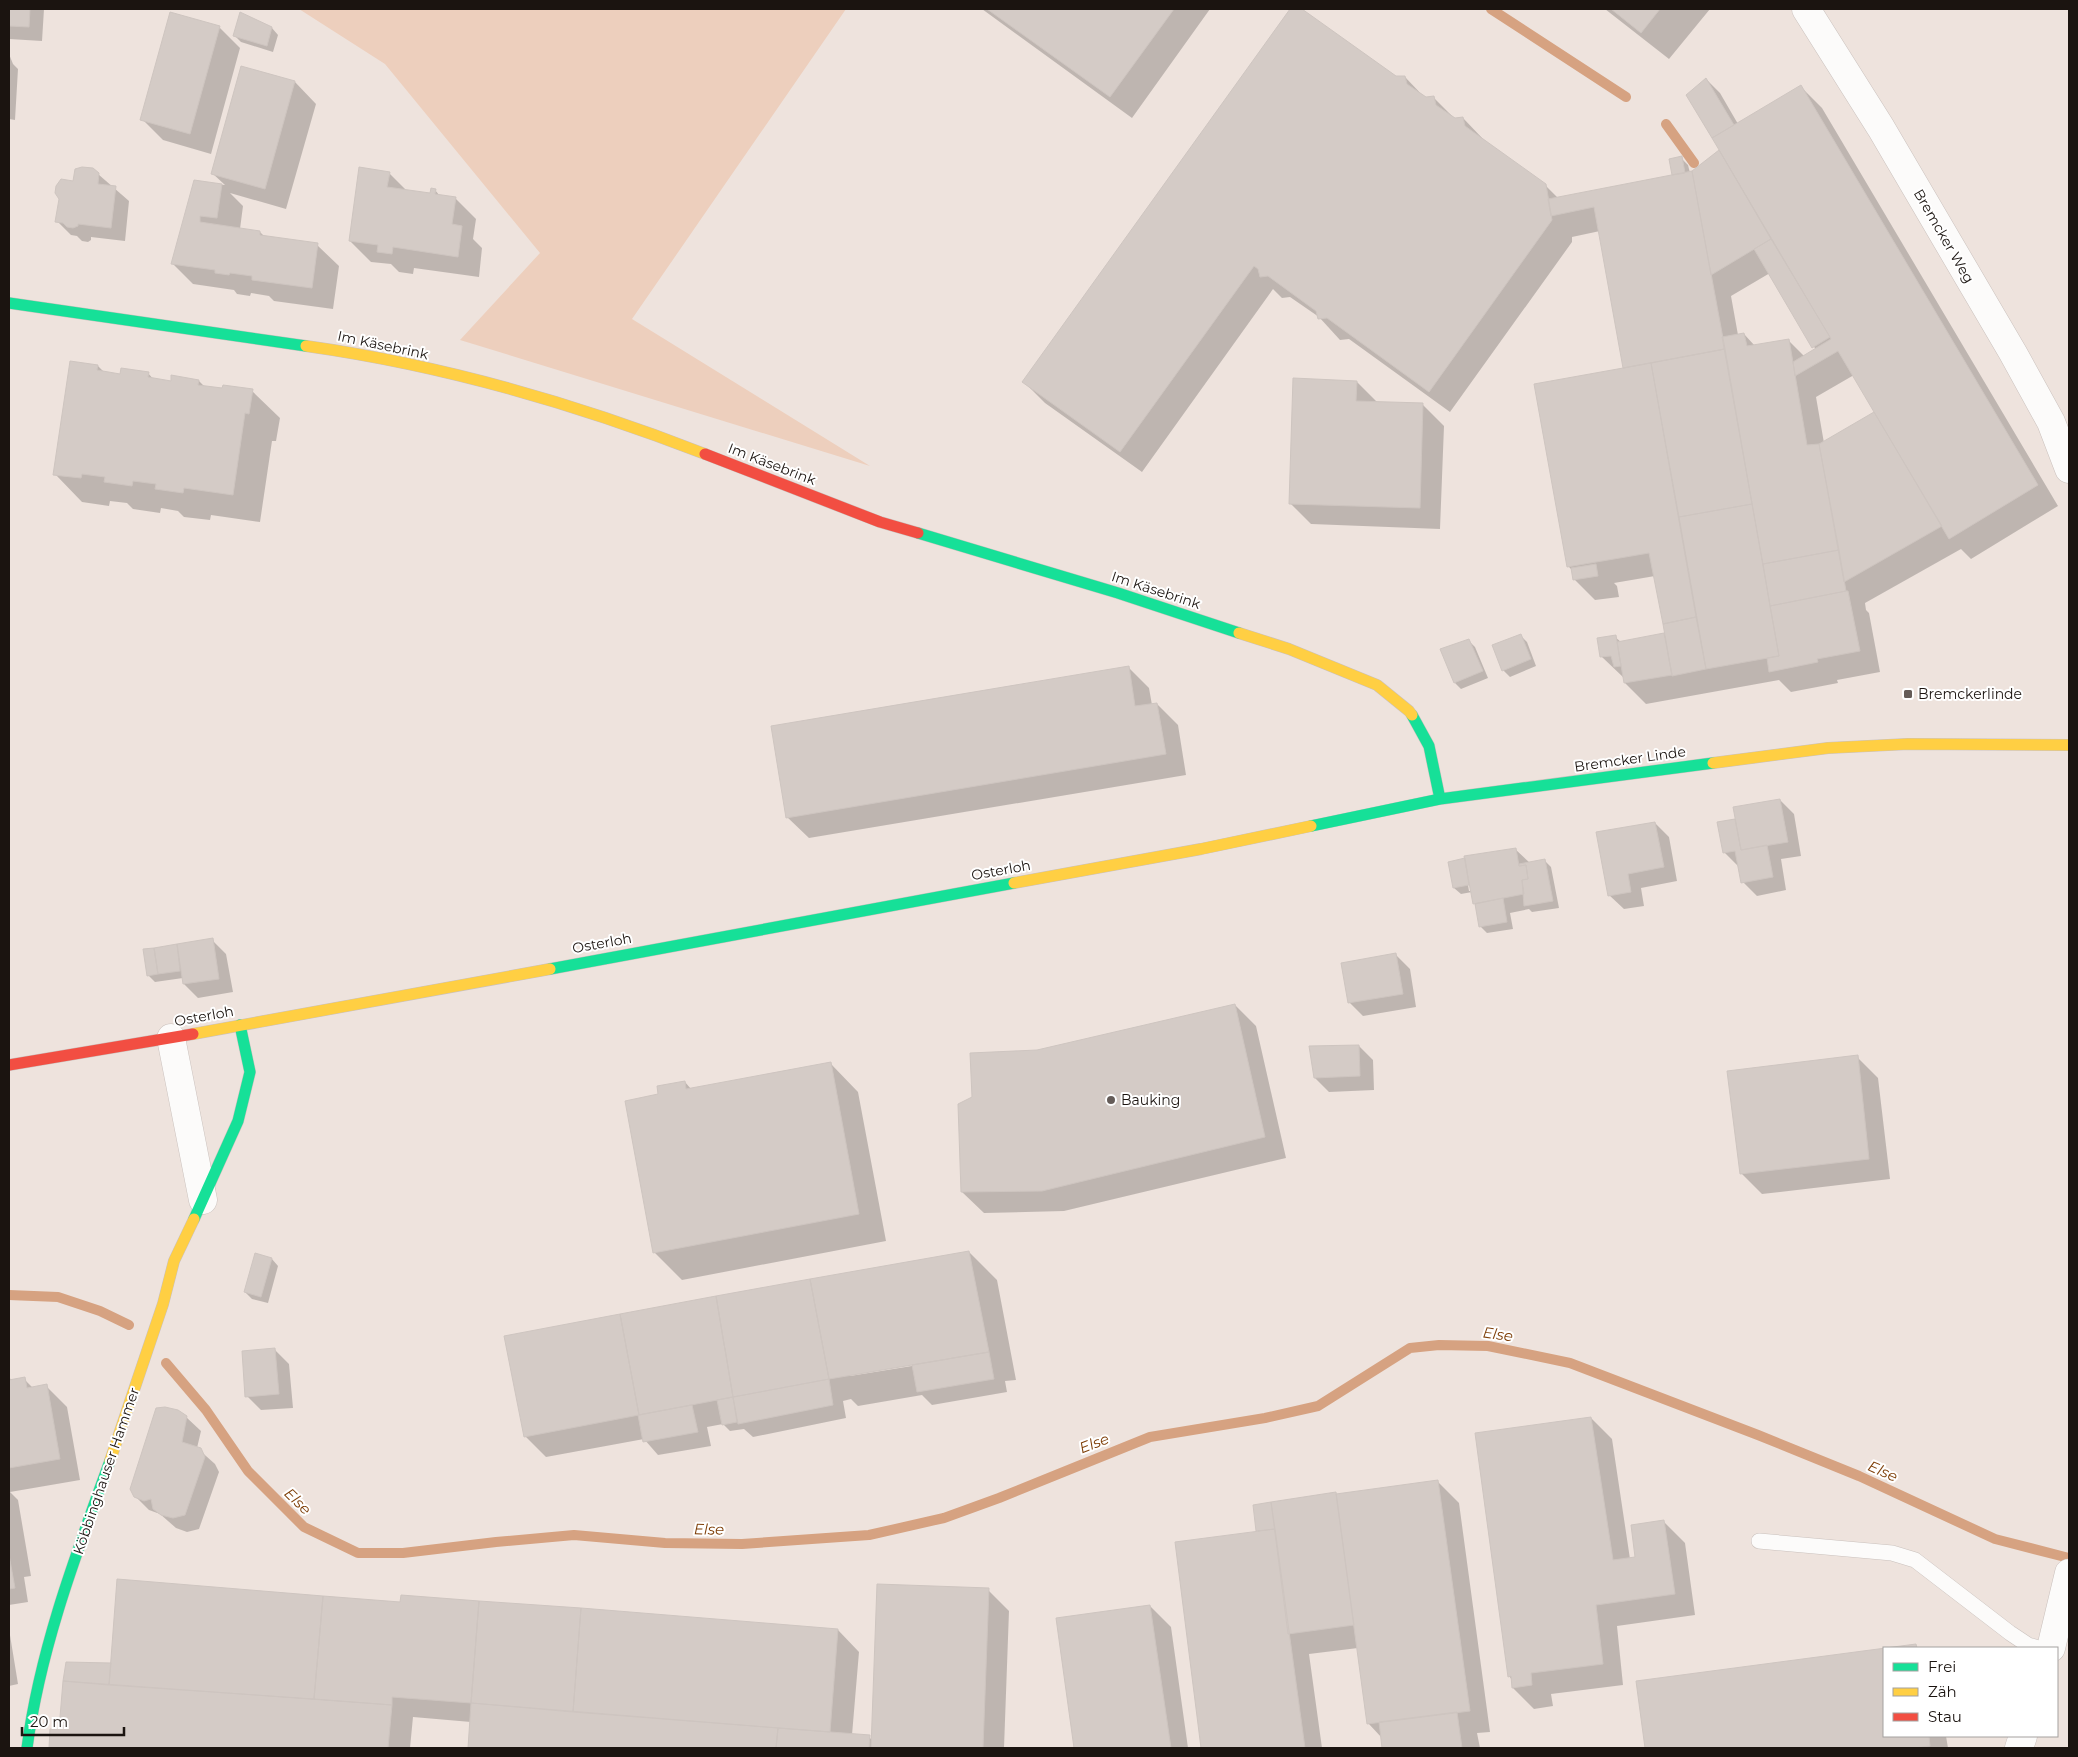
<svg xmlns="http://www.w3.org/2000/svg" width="2078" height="1757" viewBox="0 0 2078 1757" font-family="Montserrat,sans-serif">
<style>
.green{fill:#edcfbd}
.shadow{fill:#0003;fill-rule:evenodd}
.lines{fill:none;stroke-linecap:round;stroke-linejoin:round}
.stream{stroke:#d6a281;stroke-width:10}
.building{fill:#d4cbc6;stroke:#cec5c0}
.lane-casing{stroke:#cac1bd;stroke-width:16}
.street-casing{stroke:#cac1bd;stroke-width:29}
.fast-casing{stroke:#cac1bd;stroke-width:12}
.slow-casing{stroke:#cac1bd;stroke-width:12}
.jam-casing{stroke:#cac1bd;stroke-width:12}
.lane{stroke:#fcfbfa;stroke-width:15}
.street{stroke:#fcfbfa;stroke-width:28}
.fast{stroke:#16e098;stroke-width:11}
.slow{stroke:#ffcf43;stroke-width:11}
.jam{stroke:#f24e42;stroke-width:11}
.poi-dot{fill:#655c58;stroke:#fff;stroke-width:2}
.labels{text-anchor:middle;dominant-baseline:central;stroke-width:4;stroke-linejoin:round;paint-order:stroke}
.street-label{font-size:14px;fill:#1b1410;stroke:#fff}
.poi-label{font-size:14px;fill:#1b1410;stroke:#fff;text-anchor:start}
.water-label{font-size:15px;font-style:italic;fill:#7e3e07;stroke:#fff}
</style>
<rect width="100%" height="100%" fill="#eee3dd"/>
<!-- green -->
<path class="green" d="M 299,9 L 846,9 L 632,319 L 870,466 L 460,340 L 540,253 L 385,64 Z"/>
<!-- shadow -->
<path class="shadow" d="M 9,9 L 44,9 L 42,41 L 9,39 Z
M 982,9 L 1210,9 L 1132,118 Z
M 1292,9 L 1300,9 L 1396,77 L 1405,77 L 1426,99 L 1434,98 L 1455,119 L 1463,118 L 1484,140 L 1545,185 L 1559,199 L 1673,176 L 1681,158 L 1688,165 L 1690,173 L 1692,173 L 1720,150 L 1706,79 L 1720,93 L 1738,124 L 1801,87 L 1822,108 L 2058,506 L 1971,559 L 1961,549 L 1865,603 L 1866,610 L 1869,613 L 1880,672 L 1837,680 L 1838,683 L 1791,692 L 1779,680 L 1646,704 L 1625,683 L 1624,678 L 1602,657 L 1615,637 L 1621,642 L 1666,634 L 1655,576 L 1614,583 L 1617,586 L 1619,597 L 1595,600 L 1574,579 L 1572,570 L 1569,567 L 1625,370 L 1600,231 L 1572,237 L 1572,242 L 1450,412 L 1349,339 L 1340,340 L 1319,317 L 1290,297 L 1282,298 L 1273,289 L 1142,472 L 1045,403 L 1024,382 ZM 1770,273 L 1816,350 L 1804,356 L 1788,340 L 1755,346 L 1744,334 L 1738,335 L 1731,296 ZM 1854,375 L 1876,413 L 1824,443 L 1816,397 Z
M 1605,9 L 1710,9 L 1669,59 Z
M 219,27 L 240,48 L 211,154 L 163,140 L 142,119 Z
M 272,28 L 278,35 L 273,52 L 241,42 L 235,36 Z
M 9,54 L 13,64 L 18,69 L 15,120 L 9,119 Z
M 295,82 L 316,104 L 286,209 L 230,193 L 243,206 L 240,229 L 260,232 L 265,237 L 317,245 L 339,266 L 333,309 L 274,301 L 269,296 L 251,293 L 250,296 L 237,294 L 234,290 L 193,284 L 172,263 L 195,182 L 225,185 L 212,173 Z
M 389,173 L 407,191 L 431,194 L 435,190 L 440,196 L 455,198 L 476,219 L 473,239 L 482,248 L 479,277 L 414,268 L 413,274 L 399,272 L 391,264 L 371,262 L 350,241 Z
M 98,174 L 129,201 L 125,241 L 91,237 L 91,240 L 88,242 L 82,241 L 77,236 L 71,235 L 57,221 L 74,182 Z
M 98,366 L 104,372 L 121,375 L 148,373 L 154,380 L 172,382 L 199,381 L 205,387 L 252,391 L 280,418 L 276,441 L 272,441 L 260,522 L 211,515 L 210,520 L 184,517 L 178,511 L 161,508 L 160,513 L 133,509 L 127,503 L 110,501 L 109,506 L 82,502 L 55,474 Z
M 1357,382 L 1378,403 L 1423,405 L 1444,426 L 1440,529 L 1311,524 L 1290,503 Z
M 1520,635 L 1527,642 L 1536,666 L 1510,677 L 1503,670 Z
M 1468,640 L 1475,647 L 1488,678 L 1461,689 L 1455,683 Z
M 1128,667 L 1149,688 L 1152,705 L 1157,704 L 1178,725 L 1186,775 L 809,838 L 787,817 Z
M 1780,800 L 1794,814 L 1801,856 L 1781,859 L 1786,890 L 1757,896 L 1743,882 L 1738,866 L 1724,852 L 1719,823 L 1736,820 Z
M 1655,823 L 1669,837 L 1677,881 L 1641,888 L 1644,906 L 1624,909 L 1609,895 Z
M 1515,849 L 1530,863 L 1545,861 L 1551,867 L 1559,908 L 1532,912 L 1529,909 L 1510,913 L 1513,929 L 1487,933 L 1481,927 L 1472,892 L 1461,894 L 1454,888 L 1450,863 ZM 1464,861 L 1466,861 L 1472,891 L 1469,891 Z
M 212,940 L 226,954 L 233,992 L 198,998 L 184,984 L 183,978 L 155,982 L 148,975 L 144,950 Z
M 1396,955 L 1410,969 L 1416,1007 L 1363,1016 L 1349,1002 Z
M 1235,1005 L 1256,1026 L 1286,1158 L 1064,1211 L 984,1213 L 962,1192 L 973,1098 L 1037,1052 Z
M 1359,1046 L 1373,1060 L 1374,1090 L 1329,1092 L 1315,1078 Z
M 1857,1057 L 1878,1078 L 1890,1179 L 1762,1194 L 1741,1173 Z
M 831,1064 L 858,1092 L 886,1241 L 682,1280 L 654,1252 L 660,1095 L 685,1082 L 691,1089 Z
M 969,1252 L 997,1280 L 1016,1380 L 1005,1381 L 1007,1392 L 932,1405 L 922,1395 L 858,1406 L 851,1399 L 843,1401 L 846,1418 L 753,1437 L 744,1429 L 730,1431 L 723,1424 L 707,1427 L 711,1446 L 658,1455 L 644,1439 L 546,1457 L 525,1436 ZM 918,1363 L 918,1365 L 850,1376 L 850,1374 Z
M 272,1259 L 278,1266 L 268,1303 L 252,1299 L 245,1292 Z
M 275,1350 L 289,1364 L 293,1408 L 261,1410 L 247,1396 Z
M 9,1377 L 12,1381 L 24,1379 L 33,1388 L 46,1386 L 67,1407 L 80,1480 L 10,1492 L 18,1500 L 31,1576 L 24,1577 L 28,1602 L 9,1605 Z
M 186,1417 L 201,1431 L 197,1448 L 215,1464 L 219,1472 L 199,1529 L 187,1532 L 176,1528 L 160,1514 L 149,1510 L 135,1496 Z
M 1591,1418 L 1612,1439 L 1630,1559 L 1637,1558 L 1664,1522 L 1685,1543 L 1695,1615 L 1617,1626 L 1623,1685 L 1551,1694 L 1553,1706 L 1534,1709 L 1513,1688 L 1512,1680 L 1509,1676 Z
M 1438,1482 L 1459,1503 L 1490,1732 L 1477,1733 L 1480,1748 L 1384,1748 L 1382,1738 L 1368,1723 L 1358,1648 L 1309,1654 L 1322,1748 L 1203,1748 L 1176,1543 L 1258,1532 L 1254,1506 Z
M 988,1590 L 1009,1611 L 1004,1748 L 469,1748 L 471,1722 L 413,1717 L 410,1748 L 50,1748 L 51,1731 L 60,1731 L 112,1664 L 402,1603 L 838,1630 L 859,1652 L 852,1735 L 869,1737 L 872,1740 Z
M 1150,1606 L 1171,1627 L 1188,1748 L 1076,1748 L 1058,1619 Z
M 9,1629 L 18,1684 L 9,1686 Z
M 1884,1649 L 1884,1736 L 1946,1736 L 1948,1748 L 1646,1748 L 1638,1682 Z"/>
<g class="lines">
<!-- stream -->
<path class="stream" d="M 1491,9 L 1626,97
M 1666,124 L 1694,163
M 9,1295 L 58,1297 L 100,1311 L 129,1325
M 166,1363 L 206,1410 L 248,1471 L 304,1527 L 358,1553 L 403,1553 L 496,1542 L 574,1535 L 665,1543 L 742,1544 L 869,1535 L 944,1518 L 999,1498 L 1150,1437 L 1265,1418 L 1318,1406 L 1410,1348 L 1439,1345 L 1488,1346 L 1570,1363 L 1758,1435 L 1859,1476 L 1995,1539 L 2069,1558"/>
</g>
<!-- building -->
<path class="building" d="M 9,9 L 30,9 L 29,27 L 9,26 Z
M 987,9 L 1174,9 L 1110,97 Z
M 1290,9 L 1302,9 L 1396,76 L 1405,76 L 1407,84 L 1426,97 L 1434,96 L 1436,105 L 1455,118 L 1463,117 L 1465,126 L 1546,184 L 1552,220 L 1429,392 L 1327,318 L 1318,319 L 1316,311 L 1268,276 L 1260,277 L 1258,269 L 1254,266 L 1120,452 L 1022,382 Z
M 1611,9 L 1660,9 L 1641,33 Z
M 170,12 L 220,26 L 190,134 L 140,120 Z
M 240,12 L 272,27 L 267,46 L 233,36 Z
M 241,66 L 295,81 L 265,189 L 211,174 Z
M 1706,78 L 1734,125 L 1712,138 L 1686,95 Z
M 1801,85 L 2038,485 L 1949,539 L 1838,351 L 1795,376 L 1793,362 L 1831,339 L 1712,138 Z
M 1719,150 L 1771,239 L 1711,275 L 1692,171 Z
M 1682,156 L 1685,173 L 1672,175 L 1669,159 Z
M 82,167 L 93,168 L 99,173 L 98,184 L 116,186 L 111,228 L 78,224 L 78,226 L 73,228 L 67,227 L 63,223 L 55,222 L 59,199 L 55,193 L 56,186 L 61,179 L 73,181 L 75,169 Z
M 359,167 L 390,172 L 387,187 L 430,193 L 431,188 L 436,189 L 435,194 L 456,197 L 452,224 L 462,226 L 458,257 L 393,247 L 392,254 L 377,252 L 378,245 L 349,241 Z
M 1692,171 L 1725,349 L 1623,368 L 1594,207 L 1551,216 L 1548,199 Z
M 194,180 L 222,184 L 217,218 L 200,216 L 200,222 L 260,231 L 260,235 L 318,243 L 312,288 L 252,280 L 252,276 L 230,273 L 229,275 L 215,273 L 215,270 L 171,264 Z
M 1771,239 L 1830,337 L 1812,348 L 1754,249 Z
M 1744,333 L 1747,346 L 1789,339 L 1807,445 L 1819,444 L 1839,550 L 1763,564 L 1722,337 Z
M 1725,349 L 1752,504 L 1679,517 L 1651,363 Z
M 70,361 L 98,365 L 97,370 L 120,374 L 121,368 L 149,372 L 148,377 L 171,381 L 171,375 L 199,380 L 198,385 L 222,388 L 223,385 L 253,389 L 249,414 L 245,413 L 233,495 L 184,488 L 183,493 L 155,489 L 156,484 L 133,481 L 132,486 L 104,482 L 105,477 L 82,474 L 81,478 L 53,475 Z
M 1651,363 L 1696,617 L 1663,624 L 1649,553 L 1567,567 L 1534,384 Z
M 1293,378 L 1357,381 L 1356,401 L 1423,403 L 1420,508 L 1289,504 Z
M 1874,412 L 1942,526 L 1844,582 L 1819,444 Z
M 1752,504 L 1779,656 L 1706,669 L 1679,517 Z
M 1839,550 L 1846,591 L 1770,606 L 1763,564 Z
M 1596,564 L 1598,576 L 1573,580 L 1571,568 Z
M 1846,591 L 1848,591 L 1860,651 L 1817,659 L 1818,662 L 1769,672 L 1767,658 L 1779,656 L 1770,606 Z
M 1696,617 L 1706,669 L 1672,676 L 1663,624 Z
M 1664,633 L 1672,675 L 1624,683 L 1617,642 Z
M 1521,634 L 1531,659 L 1502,671 L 1492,645 Z
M 1616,635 L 1621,666 L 1614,667 L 1611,656 L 1600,657 L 1597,638 Z
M 1469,639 L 1483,671 L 1454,683 L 1440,649 Z
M 1129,666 L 1135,706 L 1157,703 L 1166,754 L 786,818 L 771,726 Z
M 1780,799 L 1788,842 L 1741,850 L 1733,807 Z
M 1735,819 L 1741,850 L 1767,845 L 1773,877 L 1741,883 L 1735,851 L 1723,853 L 1717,822 Z
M 1655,822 L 1664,867 L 1628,874 L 1631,892 L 1608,896 L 1596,832 Z
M 1516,848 L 1519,866 L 1526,865 L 1528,879 L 1522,880 L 1524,894 L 1473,904 L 1464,856 Z
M 1465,858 L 1469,885 L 1453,888 L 1448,862 Z
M 1545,859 L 1553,901 L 1524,906 L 1522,880 L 1528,879 L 1526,865 L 1519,866 L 1519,864 Z
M 1503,898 L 1507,922 L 1479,927 L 1475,904 Z
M 213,938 L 219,979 L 183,984 L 177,944 Z
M 177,944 L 180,971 L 158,974 L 154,948 Z
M 154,948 L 158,974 L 147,976 L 143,949 Z
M 1396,953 L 1403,994 L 1348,1003 L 1341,963 Z
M 1235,1004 L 1265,1137 L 1042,1191 L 961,1192 L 958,1104 L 972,1097 L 970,1053 L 1037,1050 Z
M 1359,1045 L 1360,1076 L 1314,1078 L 1309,1046 Z
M 1858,1055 L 1869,1159 L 1740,1174 L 1727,1071 Z
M 831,1062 L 859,1214 L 653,1253 L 625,1101 L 658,1094 L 657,1086 L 685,1081 L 686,1089 Z
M 969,1251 L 989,1352 L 829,1379 L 810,1279 Z
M 255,1253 L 272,1258 L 261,1297 L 244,1292 Z
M 810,1279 L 829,1379 L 733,1397 L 716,1296 Z
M 716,1296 L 733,1397 L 639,1415 L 620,1314 Z
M 620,1314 L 639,1415 L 524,1437 L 504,1336 Z
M 275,1348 L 279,1394 L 245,1397 L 242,1351 Z
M 989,1352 L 994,1379 L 917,1392 L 912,1365 Z
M 25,1377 L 27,1388 L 47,1384 L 60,1459 L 9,1468 L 9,1380 Z
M 829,1379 L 833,1405 L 738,1424 L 733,1397 Z
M 733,1397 L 737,1422 L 722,1425 L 717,1400 Z
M 692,1405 L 698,1432 L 643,1442 L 638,1415 Z
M 165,1407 L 178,1410 L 187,1416 L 182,1442 L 201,1448 L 205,1457 L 185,1515 L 173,1518 L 161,1515 L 153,1509 L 151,1499 L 144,1501 L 134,1497 L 130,1489 L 156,1408 Z
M 1591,1417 L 1613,1560 L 1635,1557 L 1631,1525 L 1664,1520 L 1675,1594 L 1596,1605 L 1603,1664 L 1531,1673 L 1532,1685 L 1512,1688 L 1511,1676 L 1508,1677 L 1475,1433 Z
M 1438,1480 L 1470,1711 L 1367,1724 L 1336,1494 Z
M 1336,1492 L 1354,1625 L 1288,1634 L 1271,1502 Z
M 1271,1502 L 1275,1529 L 1256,1531 L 1253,1505 Z
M 1275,1529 L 1305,1748 L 1201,1748 L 1175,1542 Z
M 9,1555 L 15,1588 L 9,1589 Z
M 117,1579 L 323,1596 L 314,1699 L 109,1685 Z
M 877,1584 L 989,1588 L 983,1748 L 871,1748 Z
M 401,1595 L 479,1601 L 471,1703 L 392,1697 L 392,1705 L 314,1699 L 323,1596 L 400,1602 Z
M 479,1601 L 581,1608 L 573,1712 L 471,1703 Z
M 1150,1605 L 1171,1748 L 1074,1748 L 1056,1618 Z
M 581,1608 L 838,1629 L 830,1732 L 573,1712 Z
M 1916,1644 L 1917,1648 L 1884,1648 L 1884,1736 L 1929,1736 L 1930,1746 L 1914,1748 L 1645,1748 L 1636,1681 Z
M 66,1662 L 111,1663 L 109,1685 L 63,1681 Z
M 63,1681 L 392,1705 L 388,1748 L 49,1748 L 50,1729 L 59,1729 Z
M 471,1703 L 778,1728 L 776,1748 L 468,1748 Z
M 1457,1712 L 1462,1748 L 1382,1748 L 1379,1722 Z
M 778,1728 L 870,1735 L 869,1748 L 776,1748 Z"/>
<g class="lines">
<!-- lane casing -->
<g class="lane-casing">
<path id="lane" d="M 1759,1541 L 1892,1553 L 1915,1560 L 2010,1633 L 2028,1645 L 2038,1648"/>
</g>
<!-- street casing -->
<g class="street-casing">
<path id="street" d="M 1806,9 L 1881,128 L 2013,353 L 2051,422 L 2069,469
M 171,1038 L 203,1200
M 2051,1648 L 2069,1573
M 2019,1748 L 2023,1736"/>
</g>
<!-- fast casing -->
<g class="fast-casing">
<path id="fast" d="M 9,303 L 306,346
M 918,533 L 1118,593 L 1239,633
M 1412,715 L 1429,746 L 1440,799
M 1311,826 L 1440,799 L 1713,763
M 550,969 L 1014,883
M 194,1219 L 238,1121 L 250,1072 L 240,1025
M 27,1748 C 40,1649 76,1554 110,1461"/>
</g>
<!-- slow casing -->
<g class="slow-casing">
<path id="slow" d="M 306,346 C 442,365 577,404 705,454
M 1239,633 L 1289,649 L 1377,685 L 1409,711 L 1412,715
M 1713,763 L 1828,748 L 1908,744 L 2069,745
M 1014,883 L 1201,849 L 1311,826
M 193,1034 L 550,969
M 110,1461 L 163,1304 L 174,1261 L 194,1219"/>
</g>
<!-- jam casing -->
<g class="jam-casing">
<path id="jam" d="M 705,454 L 880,522 L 918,533
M 9,1065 L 193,1034"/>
</g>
<!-- lane -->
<use href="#lane" class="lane"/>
<!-- street -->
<use href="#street" class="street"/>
<!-- fast -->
<use href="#fast" class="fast"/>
<!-- slow -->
<use href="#slow" class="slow"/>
<!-- jam -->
<use href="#jam" class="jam"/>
</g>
<!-- markers -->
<g class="poi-dot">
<rect x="1903" y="689" width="10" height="10" rx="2.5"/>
<circle cx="1111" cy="1100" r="5"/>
</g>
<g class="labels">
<!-- street labels -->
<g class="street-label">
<text transform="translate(1944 236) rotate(60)">Bremcker Weg</text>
<text transform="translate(383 345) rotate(12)">Im Käsebrink</text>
<text transform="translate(772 464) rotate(21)">Im Käsebrink</text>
<text transform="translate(1156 590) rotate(18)">Im Käsebrink</text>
<text transform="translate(1630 759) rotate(-8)">Bremcker Linde</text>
<text transform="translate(1001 870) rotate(-10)">Osterloh</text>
<text transform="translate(602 943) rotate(-10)">Osterloh</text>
<text transform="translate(204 1016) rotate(-10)">Osterloh</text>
<text transform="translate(106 1471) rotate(-71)">Köbbinghauser Hammer</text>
</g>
<!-- poi labels -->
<g class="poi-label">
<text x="1918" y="694">Bremckerlinde</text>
<text x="1121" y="1100">Bauking</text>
</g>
<!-- water labels -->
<g class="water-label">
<text transform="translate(1498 1334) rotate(8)">Else</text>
<text transform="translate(1094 1443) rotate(-21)">Else</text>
<text transform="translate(1883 1471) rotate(24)">Else</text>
<text transform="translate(298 1501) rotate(45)">Else</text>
<text transform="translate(709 1529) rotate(1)">Else</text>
</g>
</g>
<!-- border -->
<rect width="2078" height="1757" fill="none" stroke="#1b1410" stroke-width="20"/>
<!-- legend -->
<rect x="1883" y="1647" width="175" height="90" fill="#ffffff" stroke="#a4a19f"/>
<rect x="1893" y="1663" width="25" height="8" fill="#16e098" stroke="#a4a19f"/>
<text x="1928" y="1672" font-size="15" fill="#1b1410">Frei</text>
<rect x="1893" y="1688" width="25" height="8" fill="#ffcf43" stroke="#a4a19f"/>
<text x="1928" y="1697" font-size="15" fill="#1b1410">Zäh</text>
<rect x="1893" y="1713" width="25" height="8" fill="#f24e42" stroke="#a4a19f"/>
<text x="1928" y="1722" font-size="15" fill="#1b1410">Stau</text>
<!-- scale -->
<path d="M22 1727v8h102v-8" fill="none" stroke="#1b1410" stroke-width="2.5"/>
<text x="30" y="1727" font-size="15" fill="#1b1410" stroke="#ffffff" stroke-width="4" paint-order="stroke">20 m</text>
</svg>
